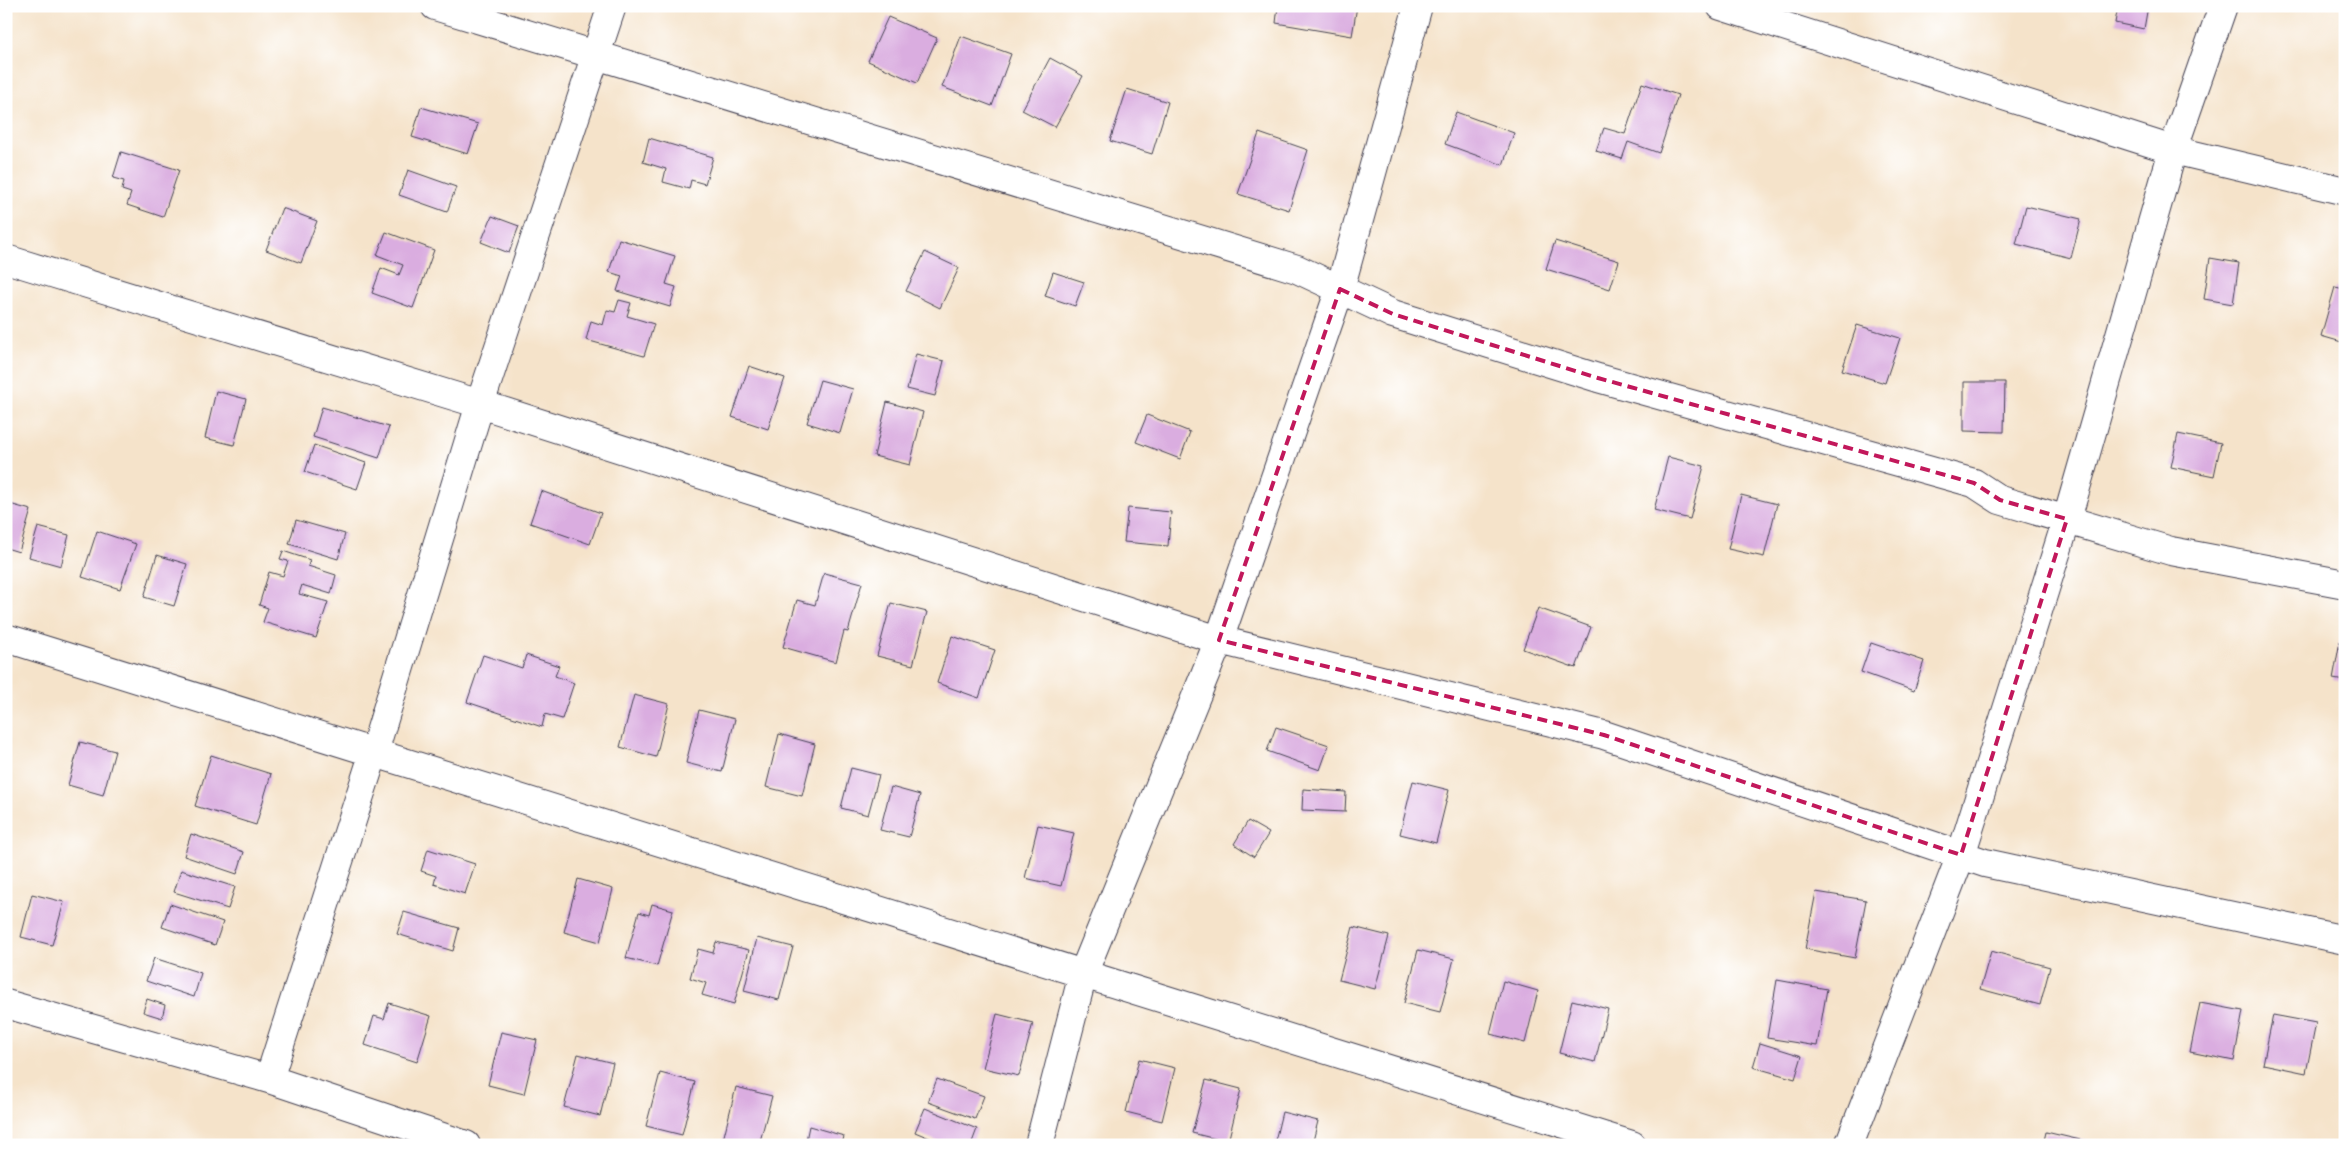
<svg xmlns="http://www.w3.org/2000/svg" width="2351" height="1151" viewBox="0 0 2351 1151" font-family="Kalam,sans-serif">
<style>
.building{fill:#daade0}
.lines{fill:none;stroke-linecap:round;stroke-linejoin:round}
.street-casing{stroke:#423f50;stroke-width:30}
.street{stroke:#fff;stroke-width:28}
.marked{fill:none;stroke:#c2185b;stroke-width:4;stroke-dasharray:10 6;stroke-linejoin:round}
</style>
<rect width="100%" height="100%" fill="#fff"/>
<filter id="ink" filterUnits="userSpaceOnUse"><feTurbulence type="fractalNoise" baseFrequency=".02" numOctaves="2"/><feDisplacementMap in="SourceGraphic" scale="10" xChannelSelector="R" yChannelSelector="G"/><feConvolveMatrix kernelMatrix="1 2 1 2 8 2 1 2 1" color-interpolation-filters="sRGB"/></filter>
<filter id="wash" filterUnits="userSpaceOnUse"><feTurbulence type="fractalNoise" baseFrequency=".0096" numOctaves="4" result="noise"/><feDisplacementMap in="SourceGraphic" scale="20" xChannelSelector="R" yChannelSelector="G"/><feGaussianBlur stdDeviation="1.12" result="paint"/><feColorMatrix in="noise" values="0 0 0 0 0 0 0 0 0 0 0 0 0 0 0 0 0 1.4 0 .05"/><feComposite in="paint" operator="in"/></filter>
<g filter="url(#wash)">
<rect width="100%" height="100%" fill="#f5e3ca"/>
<g id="blocks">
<!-- building -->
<path class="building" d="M 1278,6 L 1357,6 L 1352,36 L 1276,23 Z
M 2118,6 L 2148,6 L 2144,29 L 2115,23 Z
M 888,17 L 937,38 L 917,83 L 868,61 Z
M 961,36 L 1011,54 L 992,106 L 942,87 Z
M 1050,58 L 1083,76 L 1055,127 L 1022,110 Z
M 1642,83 L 1678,95 L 1659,153 L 1628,142 L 1622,159 L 1596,151 L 1604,128 L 1625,134 Z
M 1127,89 L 1168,102 L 1152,154 L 1110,141 Z
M 421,107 L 478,124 L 468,154 L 412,137 Z
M 1456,112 L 1514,133 L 1503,165 L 1445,144 Z
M 1259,133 L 1308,150 L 1289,210 L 1238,194 Z
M 649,138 L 713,157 L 705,184 L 691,180 L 689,189 L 663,182 L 666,169 L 643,162 Z
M 121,152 L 179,170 L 163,217 L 127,205 L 131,193 L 122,190 L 124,181 L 113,178 Z
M 408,170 L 456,187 L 447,212 L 399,195 Z
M 2026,206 L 2081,219 L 2071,258 L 2016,244 Z
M 282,208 L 317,221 L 301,263 L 266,250 Z
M 492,216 L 519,226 L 509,253 L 481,242 Z
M 386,232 L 434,250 L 413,308 L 372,293 L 381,268 L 399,275 L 403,265 L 377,255 Z
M 619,239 L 675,256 L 666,284 L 676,287 L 670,307 L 617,291 L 622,276 L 609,272 Z
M 1555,241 L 1619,261 L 1610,289 L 1546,269 Z
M 925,252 L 959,268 L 940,308 L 906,291 Z
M 2210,258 L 2239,263 L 2233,304 L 2204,299 Z
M 1053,272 L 1084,282 L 1075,306 L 1045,296 Z
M 2335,287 L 2345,289 L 2345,343 L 2321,336 Z
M 619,300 L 631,303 L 627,316 L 654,324 L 644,356 L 586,340 L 591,321 L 603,325 L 607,310 L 615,312 Z
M 1857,325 L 1900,338 L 1885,383 L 1842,370 Z
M 916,354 L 944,361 L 935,396 L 907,389 Z
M 749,366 L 785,378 L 768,429 L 732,417 Z
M 820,380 L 853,389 L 840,433 L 807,423 Z
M 1964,382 L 2005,382 L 2004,432 L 1964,431 Z
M 216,391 L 246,399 L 234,445 L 205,438 Z
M 887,402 L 923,412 L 910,465 L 874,456 Z
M 322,407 L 389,427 L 379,458 L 313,437 Z
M 1147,415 L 1190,432 L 1180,459 L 1136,442 Z
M 2178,434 L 2221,443 L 2214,476 L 2171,467 Z
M 314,445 L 366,463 L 357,489 L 305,472 Z
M 1668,457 L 1704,466 L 1690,519 L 1654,510 Z
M 541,491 L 601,513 L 590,544 L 530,523 Z
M 1741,495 L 1777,504 L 1764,557 L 1728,549 Z
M 6,503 L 31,510 L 19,552 L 6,548 Z
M 1128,508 L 1171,512 L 1168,546 L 1124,542 Z
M 296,520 L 345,534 L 338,559 L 289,544 Z
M 38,527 L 69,535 L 61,566 L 29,557 Z
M 97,531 L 136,544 L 120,589 L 82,577 Z
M 283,551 L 310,560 L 308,566 L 336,575 L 331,594 L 302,585 L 299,594 L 328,602 L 316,638 L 263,622 L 268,608 L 259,605 L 269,572 L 283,576 L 288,561 L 280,559 Z
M 157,555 L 187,564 L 174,606 L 144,597 Z
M 824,573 L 862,583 L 848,632 L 844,631 L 836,662 L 783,647 L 797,600 L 815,605 Z
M 891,603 L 927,612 L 913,665 L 877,656 Z
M 1538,608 L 1591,627 L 1576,668 L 1523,649 Z
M 952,636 L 995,650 L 979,698 L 937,683 Z
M 2340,641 L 2345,642 L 2345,681 L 2333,679 Z
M 1871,643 L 1924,661 L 1914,691 L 1861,672 Z
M 483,655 L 522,668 L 526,655 L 559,666 L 555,676 L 574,683 L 562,719 L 545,714 L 542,727 L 467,702 Z
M 634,695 L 669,704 L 656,757 L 620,747 Z
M 699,710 L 735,719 L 722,772 L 686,763 Z
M 1276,727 L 1329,745 L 1320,770 L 1267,751 Z
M 779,734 L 815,744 L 802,796 L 766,787 Z
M 80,742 L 115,751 L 103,795 L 68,785 Z
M 211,755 L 271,774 L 256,825 L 195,806 Z
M 851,768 L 879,775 L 868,815 L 841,808 Z
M 1413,781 L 1449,790 L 1436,843 L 1400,834 Z
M 891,787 L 920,795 L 909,837 L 880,830 Z
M 1303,789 L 1346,792 L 1345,812 L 1302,810 Z
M 1248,821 L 1269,833 L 1254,857 L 1234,844 Z
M 1038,825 L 1074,833 L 1061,886 L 1025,878 Z
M 191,834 L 244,852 L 237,874 L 184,856 Z
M 428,849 L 475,864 L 465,894 L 434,884 L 436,876 L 421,871 Z
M 181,870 L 235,887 L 228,909 L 174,892 Z
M 578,879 L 613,889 L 600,942 L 564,932 Z
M 1816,892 L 1866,900 L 1855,958 L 1805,949 Z
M 32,894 L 64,902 L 52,945 L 21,937 Z
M 170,904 L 223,922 L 215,945 L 162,927 Z
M 652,904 L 673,910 L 657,966 L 626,958 L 639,912 L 649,915 Z
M 404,912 L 459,928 L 453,951 L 397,934 Z
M 1353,927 L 1389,936 L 1375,989 L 1339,980 Z
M 757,938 L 793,947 L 779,1000 L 744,991 Z
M 716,942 L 749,950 L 734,1004 L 702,995 L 706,983 L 690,978 L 698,949 L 713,953 Z
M 1418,950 L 1454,959 L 1440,1012 L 1404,1003 Z
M 1991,951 L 2050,967 L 2040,1005 L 1980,989 Z
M 154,958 L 201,973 L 194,997 L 146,981 Z
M 1777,980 L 1827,989 L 1817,1046 L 1767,1038 Z
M 1503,981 L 1538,991 L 1525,1043 L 1490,1034 Z
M 147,999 L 165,1005 L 162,1018 L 143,1012 Z
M 1572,1000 L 1608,1009 L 1595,1062 L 1559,1053 Z
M 389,1003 L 431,1016 L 417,1062 L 365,1045 L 374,1016 L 384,1019 Z
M 2200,1003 L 2243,1011 L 2234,1061 L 2190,1052 Z
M 997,1014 L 1033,1023 L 1019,1076 L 983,1068 Z
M 2273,1015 L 2316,1023 L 2306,1073 L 2263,1064 Z
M 501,1032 L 537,1040 L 524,1094 L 488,1085 Z
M 1760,1043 L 1802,1056 L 1795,1079 L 1753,1067 Z
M 578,1054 L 613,1063 L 600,1116 L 564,1107 Z
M 1139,1059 L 1175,1068 L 1162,1121 L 1126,1112 Z
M 660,1073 L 695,1082 L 682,1135 L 646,1126 Z
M 937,1079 L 984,1096 L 975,1119 L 928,1102 Z
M 1206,1080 L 1241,1089 L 1228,1142 L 1192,1133 Z
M 736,1087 L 772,1096 L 759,1145 L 742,1145 L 723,1140 Z
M 925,1108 L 977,1129 L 971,1145 L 946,1145 L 915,1132 Z
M 1282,1112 L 1318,1121 L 1312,1145 L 1274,1145 Z
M 809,1126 L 844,1136 L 842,1145 L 805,1145 Z
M 2046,1132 L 2089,1142 L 2089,1145 L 2043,1145 Z"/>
</g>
</g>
<g filter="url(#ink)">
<use href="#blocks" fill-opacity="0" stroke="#423f50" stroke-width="1"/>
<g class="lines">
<!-- street casing -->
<g class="street-casing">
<path id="street" d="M 435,6 L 1297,269 L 1393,314 L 1598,378 L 1974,483 L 2000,500 L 2171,551 L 2345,584
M 1721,6 L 2173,150 L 2345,191
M 6,259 L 480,404 L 1219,640 L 1604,735 L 1985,863 L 2345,940
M 6,638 L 1632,1145
M 6,1004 L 269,1079 L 466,1145
M 269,1079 L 374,752 L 480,404 L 612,6
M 1039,1145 L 1083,974 L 1219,640 L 1340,289 L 1418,6
M 1849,1145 L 1961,855 L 2067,519 L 2173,150 L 2223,6"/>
</g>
<!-- street -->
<use href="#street" class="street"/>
</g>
</g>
<!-- marked area -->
<path class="marked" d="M 1340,289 L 1393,314 L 1598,378 L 1974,483 L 2000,500 L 2067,519 L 1961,855 L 1604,735 L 1219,640 Z"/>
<!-- margin -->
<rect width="2351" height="1151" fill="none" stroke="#fff" stroke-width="25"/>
</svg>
